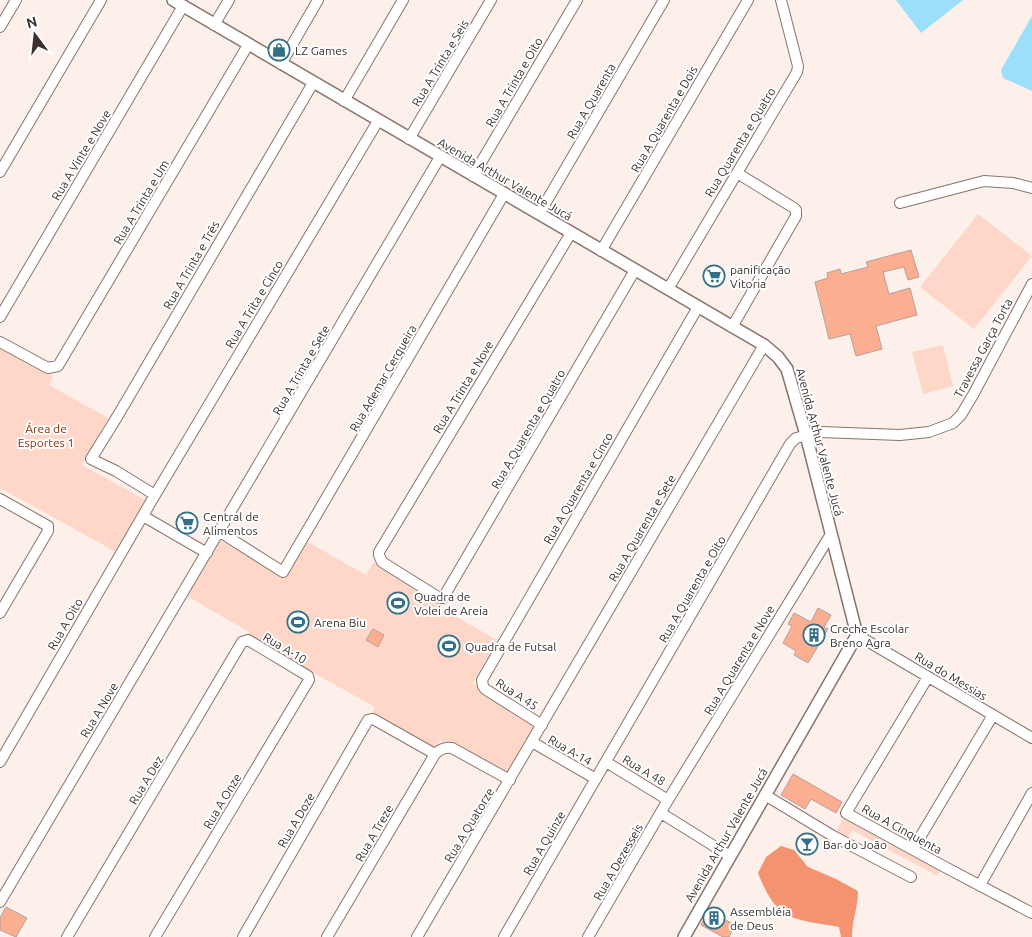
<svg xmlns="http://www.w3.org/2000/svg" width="1032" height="937" viewBox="0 0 1032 937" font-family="Ubuntu,sans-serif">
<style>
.green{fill:#fed7c8}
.forest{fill:#f4936f}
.water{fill:#9cdffa}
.building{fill:#fcae90;stroke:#b5a098}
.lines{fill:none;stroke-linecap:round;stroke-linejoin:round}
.minor-casing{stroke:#88746d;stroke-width:12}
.tertiary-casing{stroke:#88746d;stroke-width:14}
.minor{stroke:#fff;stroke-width:10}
.tertiary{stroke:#fff;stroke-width:11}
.labels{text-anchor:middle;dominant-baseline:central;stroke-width:4;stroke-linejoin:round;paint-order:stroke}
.poi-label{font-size:12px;fill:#39312e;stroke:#fff;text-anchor:start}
.street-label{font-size:12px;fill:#39312e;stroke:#fff}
.park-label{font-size:12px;fill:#863108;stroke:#fff}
</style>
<rect width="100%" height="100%" fill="#fdefea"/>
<!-- green -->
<path class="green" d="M 978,214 L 1032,256 L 974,329 L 920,287 Z
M 943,345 L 953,386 L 923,394 L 912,352 Z
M 0,347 L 53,376 L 49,385 L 108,418 L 82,465 L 147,501 L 118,553 L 0,488 Z
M 220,540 L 285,577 L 306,541 L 366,575 L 374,562 L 442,601 L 441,608 L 497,640 L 473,683 L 541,721 L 509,778 L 440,740 L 434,750 L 371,715 L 375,707 L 312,672 L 307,677 L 245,641 L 249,632 L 187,596 Z
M 846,813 L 943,866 L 937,876 L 852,830 L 847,839 L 836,832 Z"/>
<!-- forest -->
<path class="forest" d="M 781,846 L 794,850 L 808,867 L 836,879 L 858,891 C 858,907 852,921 852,937 L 841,937 L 839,927 C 792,918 778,923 758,873 L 766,857 Z"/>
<!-- water -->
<path class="water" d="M 896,0 L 963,0 L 921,33 Z
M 1032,16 L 1032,91 L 1003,78 L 1001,70 Z"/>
<!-- building -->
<path class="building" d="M 911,250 L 919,277 L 908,280 L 904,267 L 883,272 L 889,294 L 910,288 L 917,315 L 876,326 L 882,349 L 856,356 L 850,334 L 829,339 L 815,282 L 828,278 L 827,273 L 840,269 L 841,274 L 868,267 L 866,262 Z
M 818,608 L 831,615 L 824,627 L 828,629 L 808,663 L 794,655 L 796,651 L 783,643 L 792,626 L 788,624 L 794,613 L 811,622 Z
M 373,629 L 384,635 L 378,647 L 366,640 Z
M 793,774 L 842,802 L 836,813 L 811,799 L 805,809 L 781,795 Z
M 6,907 L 27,918 L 16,937 L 0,930 L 0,918 Z
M 709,911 L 735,925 L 729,937 L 723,937 L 701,925 Z"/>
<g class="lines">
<!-- minor casing -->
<g class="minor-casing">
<path id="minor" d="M 214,25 L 229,0
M 0,27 L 16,0
M 281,64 L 318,0
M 344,101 L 403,0
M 409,139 L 491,0
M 0,172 L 101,0
M 473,176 L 577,0
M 900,203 L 984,181 L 1013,183 L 1032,188
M 539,214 L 664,0
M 571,233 L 379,552 L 379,555 L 382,562 L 438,597 L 443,598 L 635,270
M 601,251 L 748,0
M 668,289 L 797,72 L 798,66 L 781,0
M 0,317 L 183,6
M 732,327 L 796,216 L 796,210 L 794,208 L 737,173
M 0,342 L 48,368 L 58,366 L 248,45
M 155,495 L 116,471 L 91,459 L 117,417 L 313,83
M 0,499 L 48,526 L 48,531 L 0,613
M 143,516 L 207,553
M 220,532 L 283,572 L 504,194
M 857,635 L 1032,738
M 928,677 L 846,813 L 943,866 L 1032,913
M 542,725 L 485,689 L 483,686 L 482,680 L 698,307
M 532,742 L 596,779
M 0,762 L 152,500 L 378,121
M 606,762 L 668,800
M 765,795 L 833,836 L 911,877
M 661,813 L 730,856
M 913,849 L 993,715
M 980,885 L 1032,793
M 0,902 L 440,157
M 67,937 L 242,642 L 248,640 L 308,676 L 309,680 L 155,937
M 243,937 L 368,720 L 373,719 L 435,754
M 327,937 L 435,754 C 440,749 445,747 452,748 L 510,780
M 417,937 L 764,345
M 504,937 L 790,444 L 796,438 L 821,432 L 900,435 L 929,432 L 953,423 L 961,415 L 973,395 L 1032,284
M 588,937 L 668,800 L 831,534"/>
</g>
<!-- tertiary casing -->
<g class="tertiary-casing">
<path id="tertiary" d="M 173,0 L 764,345 L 778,357 L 787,369 L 806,435 L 857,635 L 684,937"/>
</g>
<!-- minor -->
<use href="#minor" class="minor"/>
<!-- tertiary -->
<use href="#tertiary" class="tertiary"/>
</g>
<!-- icons -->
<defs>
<g id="shop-ring" transform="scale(1.125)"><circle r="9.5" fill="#fff" stroke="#337087" stroke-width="1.5"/><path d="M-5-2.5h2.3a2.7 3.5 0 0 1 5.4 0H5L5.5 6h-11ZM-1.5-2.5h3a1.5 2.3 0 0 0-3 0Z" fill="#337087"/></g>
<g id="supermarket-ring" transform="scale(1.125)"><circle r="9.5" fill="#fff" stroke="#337087" stroke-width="1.5"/><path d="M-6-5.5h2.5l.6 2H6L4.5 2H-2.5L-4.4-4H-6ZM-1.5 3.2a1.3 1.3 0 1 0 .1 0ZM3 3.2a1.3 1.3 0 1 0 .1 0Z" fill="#337087"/></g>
<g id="stadium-ring" transform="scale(1.125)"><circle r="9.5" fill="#fff" stroke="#337087" stroke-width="1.5"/><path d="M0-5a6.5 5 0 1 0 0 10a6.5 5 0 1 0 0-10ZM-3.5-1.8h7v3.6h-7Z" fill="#337087"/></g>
<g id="building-ring" transform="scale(1.125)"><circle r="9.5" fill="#fff" stroke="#337087" stroke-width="1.5"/><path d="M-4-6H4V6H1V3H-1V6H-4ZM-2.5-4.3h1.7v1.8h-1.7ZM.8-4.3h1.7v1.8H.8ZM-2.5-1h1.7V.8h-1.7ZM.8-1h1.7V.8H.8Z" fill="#337087"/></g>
<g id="bar-ring" transform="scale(1.125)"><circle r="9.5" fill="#fff" stroke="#337087" stroke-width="1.5"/><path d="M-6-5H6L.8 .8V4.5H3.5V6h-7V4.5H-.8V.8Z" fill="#337087"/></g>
</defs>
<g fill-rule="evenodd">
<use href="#shop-ring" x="279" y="50"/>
<use href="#supermarket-ring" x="714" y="276"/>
<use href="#supermarket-ring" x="187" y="523"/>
<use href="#stadium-ring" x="398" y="603"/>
<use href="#stadium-ring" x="298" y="622"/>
<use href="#building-ring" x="814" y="635"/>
<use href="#stadium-ring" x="449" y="646"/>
<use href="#bar-ring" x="807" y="844"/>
<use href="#building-ring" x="714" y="918"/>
</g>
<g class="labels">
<!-- poi labels -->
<g class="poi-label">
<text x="295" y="50">LZ Games</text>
<text x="730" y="269">panificação<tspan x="730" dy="14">Vitoria</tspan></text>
<text x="203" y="516">Central de<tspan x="203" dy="14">Alimentos</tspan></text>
<text x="414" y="596">Quadra de<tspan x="414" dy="14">Volei de Areia</tspan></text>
<text x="314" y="622">Arena Biu</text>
<text x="830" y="628">Creche Escolar<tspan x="830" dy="14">Breno Agra</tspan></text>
<text x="465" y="646">Quadra de Futsal</text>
<text x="823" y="844">Bar do João</text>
<text x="730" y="911">Assembléia<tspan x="730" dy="14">de Deus</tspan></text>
</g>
<!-- street labels -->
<g class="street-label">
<text transform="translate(440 63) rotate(-59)">Rua A Trinta e Seis</text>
<text transform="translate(514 82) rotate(-60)">Rua A Trinta e Oito</text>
<text transform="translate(591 101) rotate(-60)">Rua A Quarenta</text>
<text transform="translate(664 119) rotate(-60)">Rua A Quarenta e Dois</text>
<text transform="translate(740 142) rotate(-59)">Rua Quarenta e Quatro</text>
<text transform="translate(81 155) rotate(-59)">Rua A Vinte e Nove</text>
<text transform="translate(505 179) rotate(30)">Avenida Arthur Valente Jucá</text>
<text transform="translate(141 202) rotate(-59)">Rua A Trinta e Um</text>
<text transform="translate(191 265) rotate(-60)">Rua A Trinta e Três</text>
<text transform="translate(254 304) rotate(-59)">Rua A Trita e Cinco</text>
<text transform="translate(983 348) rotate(-62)">Travessa Garça Torta</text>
<text transform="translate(301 370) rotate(-60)">Rua A Trinta e Sete</text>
<text transform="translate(383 378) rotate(-60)">Rua Ademar Cerqueira</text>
<text transform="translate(463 387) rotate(-59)">Rua A Trinta e Nove</text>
<text transform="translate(528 429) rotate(-60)">Rua A Quarenta e Quatro</text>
<text transform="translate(820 442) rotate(75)">Avenida Arthur Valente Jucá</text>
<text transform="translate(578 488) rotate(-60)">Rua A Quarenta e Cinco</text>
<text transform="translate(642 528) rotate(-60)">Rua A Quarenta e Sete</text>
<text transform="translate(692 589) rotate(-60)">Rua A Quarenta e Oito</text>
<text transform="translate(65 624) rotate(-60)">Rua A Oito</text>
<text transform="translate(285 648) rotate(31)">Rua A-10</text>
<text transform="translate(739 660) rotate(-59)">Rua A Quarenta e Nove</text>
<text transform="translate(951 676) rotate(31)">Rua do Messias</text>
<text transform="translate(517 694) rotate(33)">Rua A 45</text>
<text transform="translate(99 710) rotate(-59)">Rua A Nove</text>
<text transform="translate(570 750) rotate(30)">Rua A-14</text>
<text transform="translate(644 770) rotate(31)">Rua A 48</text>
<text transform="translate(146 780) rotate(-59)">Rua A Dez</text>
<text transform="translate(222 801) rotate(-59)">Rua A Onze</text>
<text transform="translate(296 820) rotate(-60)">Rua A Doze</text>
<text transform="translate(469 825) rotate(-59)">Rua A Quatorze</text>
<text transform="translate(902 829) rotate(29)">Rua A Cinquenta</text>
<text transform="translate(374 833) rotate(-60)">Rua A Treze</text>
<text transform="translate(726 835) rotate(-60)">Avenida Arthur Valente Jucá</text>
<text transform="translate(544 843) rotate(-60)">Rua A Quinze</text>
<text transform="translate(618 862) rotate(-60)">Rua A Dezesseis</text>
</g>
<!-- park labels -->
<g class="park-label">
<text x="46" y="428">Área de<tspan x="46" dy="14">Esportes 1</tspan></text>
</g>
</g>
<!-- north arrow -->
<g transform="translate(35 35) rotate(345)" stroke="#ffffff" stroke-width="4" paint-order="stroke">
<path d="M0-4L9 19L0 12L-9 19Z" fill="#39312e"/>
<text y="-8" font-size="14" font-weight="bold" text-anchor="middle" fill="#39312e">N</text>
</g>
</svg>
